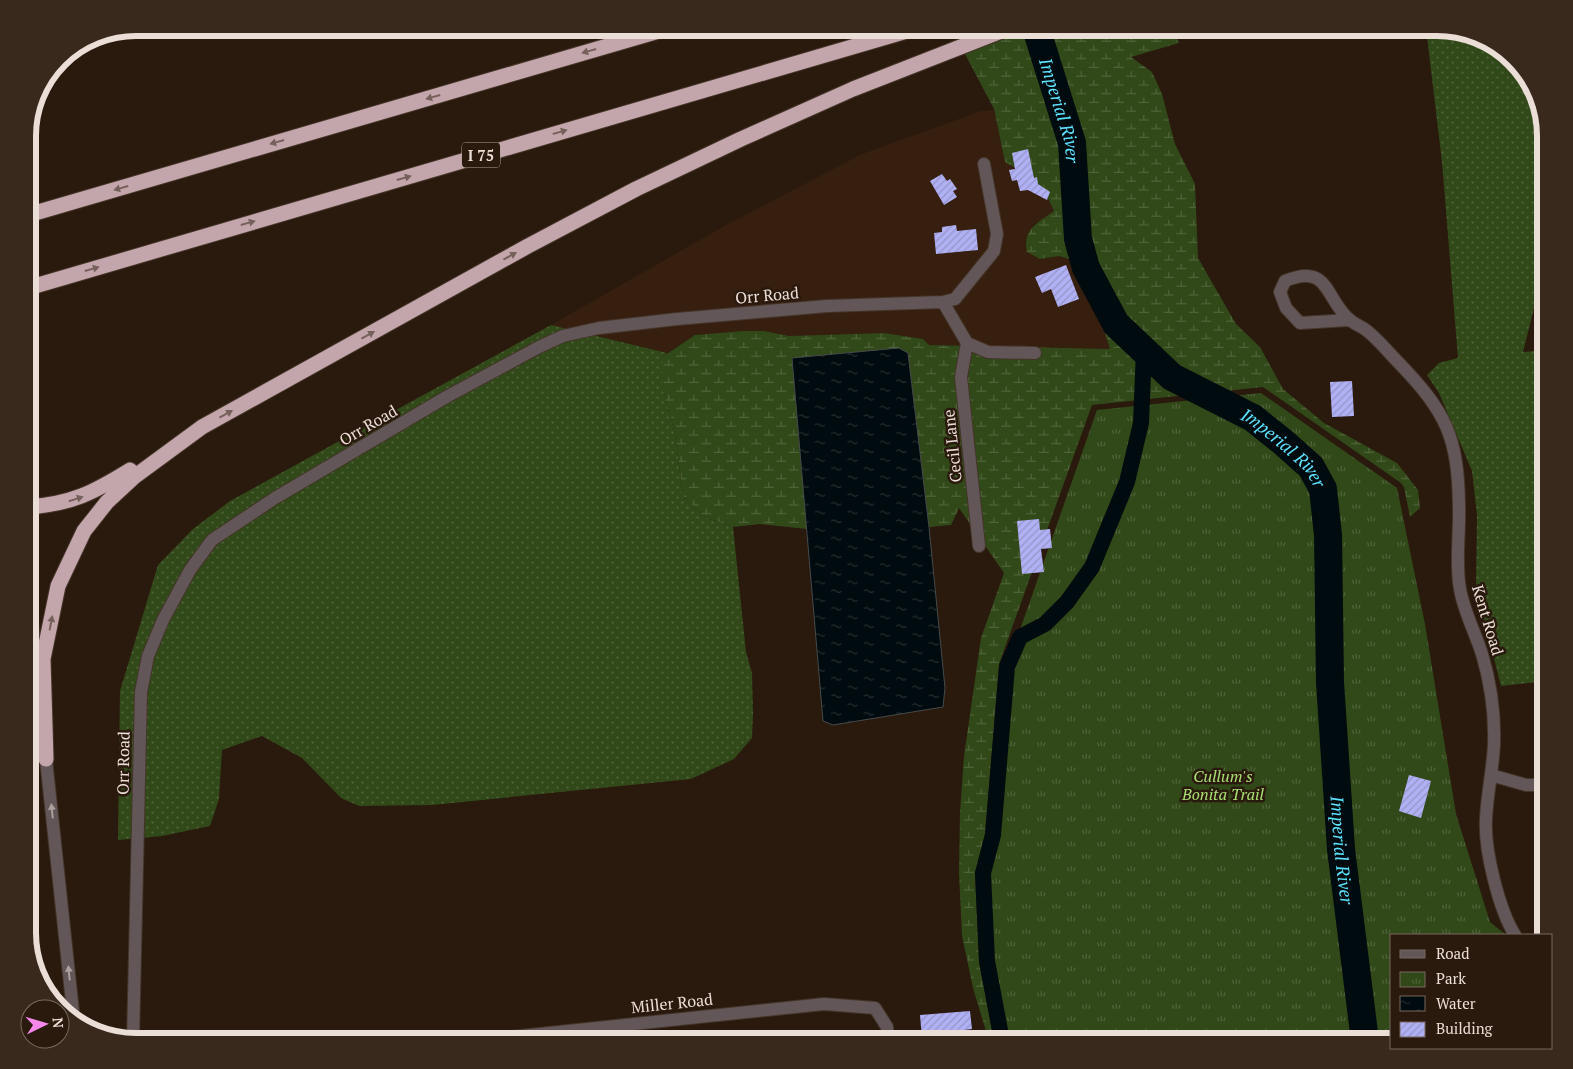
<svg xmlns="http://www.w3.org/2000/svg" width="1573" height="1069" viewBox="0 0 1573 1069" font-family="'PT Serif',serif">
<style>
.built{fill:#361f0f}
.grass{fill:url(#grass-dots)}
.wetland{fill:url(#wetland-marsh)}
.park{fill:url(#park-tufts)}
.water{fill:url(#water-ripples);stroke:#464a4b}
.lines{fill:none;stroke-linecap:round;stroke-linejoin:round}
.canal{stroke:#000b0f;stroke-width:16}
.river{stroke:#000b0f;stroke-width:28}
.building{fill:url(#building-hatch)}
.minor-casing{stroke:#453529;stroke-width:14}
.highway-casing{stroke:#453529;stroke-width:17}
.minor{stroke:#625658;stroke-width:12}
.highway{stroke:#c3a6ab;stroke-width:15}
.oneway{fill:#76605c}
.oneway2{fill:#ada19e}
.labels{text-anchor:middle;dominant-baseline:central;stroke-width:5;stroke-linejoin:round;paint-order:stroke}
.shield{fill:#2a190d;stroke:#b1a39a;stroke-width:1}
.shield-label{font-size:15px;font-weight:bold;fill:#ebded7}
.street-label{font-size:16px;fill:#ebded7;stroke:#2a190d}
.park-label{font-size:16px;font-style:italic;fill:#a9e173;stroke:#2a190d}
.water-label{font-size:18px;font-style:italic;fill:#5de2fe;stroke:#2a190d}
.rim{fill:none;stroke:#ebded7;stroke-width:6}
</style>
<defs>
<pattern id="grass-dots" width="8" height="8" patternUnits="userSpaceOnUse" patternTransform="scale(1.25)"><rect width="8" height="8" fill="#314918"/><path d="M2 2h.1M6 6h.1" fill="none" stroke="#4f6339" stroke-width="1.8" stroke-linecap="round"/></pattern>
<pattern id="wetland-marsh" width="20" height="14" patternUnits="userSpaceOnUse" patternTransform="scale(1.25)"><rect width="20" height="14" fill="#314918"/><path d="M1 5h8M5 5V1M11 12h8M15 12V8" fill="none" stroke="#4f6339"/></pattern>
<pattern id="park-tufts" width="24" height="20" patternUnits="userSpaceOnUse" patternTransform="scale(1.25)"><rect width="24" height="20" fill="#314918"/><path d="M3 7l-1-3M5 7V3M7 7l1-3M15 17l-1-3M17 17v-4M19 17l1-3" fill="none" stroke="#4f6339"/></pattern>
<pattern id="water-ripples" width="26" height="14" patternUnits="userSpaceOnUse" patternTransform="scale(1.25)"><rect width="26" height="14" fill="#000b0f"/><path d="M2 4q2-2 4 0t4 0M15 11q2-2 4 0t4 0" fill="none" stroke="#252e31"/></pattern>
<pattern id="building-hatch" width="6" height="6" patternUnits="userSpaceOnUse" patternTransform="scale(1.25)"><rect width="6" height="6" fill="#b0b0f5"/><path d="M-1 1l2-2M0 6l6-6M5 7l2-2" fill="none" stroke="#9695c8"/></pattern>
</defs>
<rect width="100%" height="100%" fill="#2a190d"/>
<!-- built -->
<path class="built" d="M 994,110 L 1005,162 L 1025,174 L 1044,190 L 1054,212 L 1033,225 L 1040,259 L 1059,256 L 1073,260 L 1082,273 L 1091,304 L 1103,326 L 1110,349 L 929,345 L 922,339 L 884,333 L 789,336 L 764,331 L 695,335 L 667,353 L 551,325 L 726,225 L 862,154 L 981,111 Z"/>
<!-- grass -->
<path class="grass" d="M 1426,28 L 1437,28 L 1498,46 L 1534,88 L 1545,136 L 1545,264 L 1523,352 L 1545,350 L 1545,681 L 1501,686 L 1476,587 L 1477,515 L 1472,471 L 1439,393 L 1427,375 L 1439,363 L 1458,358 L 1442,162 Z
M 551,325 L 667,353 L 662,357 L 662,386 L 675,434 L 683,496 L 705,517 L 733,527 L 746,652 L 752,673 L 753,714 L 752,738 L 734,759 L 691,779 L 432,805 L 359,806 L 341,798 L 302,758 L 262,736 L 222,750 L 219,799 L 210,826 L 162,836 L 118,840 L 120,691 L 158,565 L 193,529 L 230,501 Z"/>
<!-- wetland -->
<path class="wetland" d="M 1031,28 L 1172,28 L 1179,43 L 1131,57 L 1152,72 L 1162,94 L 1175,144 L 1195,184 L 1198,258 L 1236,324 L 1260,347 L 1283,389 L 1324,423 L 1397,463 L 1418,490 L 1420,508 L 1410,517 L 1404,487 L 1401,483 L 1263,387 L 1092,405 L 999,664 L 985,834 L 975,874 L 979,962 L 994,1041 L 989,1041 L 973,988 L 962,936 L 959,873 L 960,813 L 964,756 L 981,638 L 1004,573 L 959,508 L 951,525 L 929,527 L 908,353 L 899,348 L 792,358 L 807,529 L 760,524 L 733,527 L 705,517 L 683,496 L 675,434 L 662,386 L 662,357 L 695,335 L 743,331 L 764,331 L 789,336 L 884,333 L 923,339 L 929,345 L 1110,349 L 1103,326 L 1091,304 L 1082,273 L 1073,260 L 1059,256 L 1040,259 L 1027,252 C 1022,229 1039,222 1054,211 L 1044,190 L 1025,174 L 1005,162 L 994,109 L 965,54 Z"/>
<!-- park -->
<path class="park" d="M 1261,393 L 1397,488 L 1425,624 L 1456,814 L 1490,922 L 1506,935 L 1392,935 L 1392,1041 L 1002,1041 L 987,961 L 983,873 L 993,835 L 1007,667 L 1097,410 Z"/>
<!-- water -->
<path class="water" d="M 899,348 L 908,353 L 929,527 L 945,688 L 943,707 L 833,725 L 823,721 L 792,358 Z"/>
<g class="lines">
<!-- canal -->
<path class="canal" d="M 1002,1041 L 987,961 L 983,873 L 993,835 L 1007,667 L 1020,637 L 1045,624 L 1067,602 L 1092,567 L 1127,482 L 1141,423 L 1144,350"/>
<!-- river -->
<path class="river" id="s1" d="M 1036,28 L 1072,143 L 1078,239 L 1086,268 L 1116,324 L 1172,377 L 1253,418 L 1283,442 L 1311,467 L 1323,489 L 1328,535 L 1330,682 L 1341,849 L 1365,1041"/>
</g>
<!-- building -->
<path class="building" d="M 1028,149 L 1034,178 L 1037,177 L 1038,184 L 1050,192 L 1047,200 L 1028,190 L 1020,191 L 1017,180 L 1012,181 L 1009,170 L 1015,169 L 1012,153 Z
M 942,174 L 947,181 L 950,179 L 957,189 L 953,191 L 957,197 L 944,205 L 930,181 Z
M 956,225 L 957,231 L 976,229 L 978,250 L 936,254 L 934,233 L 942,232 L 942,227 Z
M 1066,265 L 1079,299 L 1058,307 L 1051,289 L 1042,293 L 1035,277 Z
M 1352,381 L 1354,416 L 1332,417 L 1330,382 Z
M 1039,519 L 1040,530 L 1050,529 L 1052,548 L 1041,549 L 1044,572 L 1022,574 L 1017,521 Z
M 1409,775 L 1431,781 L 1421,818 L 1399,811 Z
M 970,1011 L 972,1029 L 957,1031 L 958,1041 L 922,1039 L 920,1015 Z"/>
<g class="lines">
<!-- minor casing -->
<g class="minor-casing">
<path id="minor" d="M 943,302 L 955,299 L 994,251 L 997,234 L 984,164
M 1349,320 L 1300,323 L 1286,308 L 1280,292 L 1285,281 C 1330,262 1325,300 1350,320 C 1354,324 1361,326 1366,330 C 1378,339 1388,352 1398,362 C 1446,412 1458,436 1459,506 C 1460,533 1455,563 1460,589 C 1464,612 1475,632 1482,654 C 1490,681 1495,715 1494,744 C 1493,769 1487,794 1486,819 C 1484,849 1499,910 1515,935
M 967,343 L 961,377 L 979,546
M 28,582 L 37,673
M 45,750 L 74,1021
M 1491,775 L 1526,785 L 1545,785
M 28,910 L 33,959
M 133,1041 L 141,692 L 148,656 L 163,620 L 190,570 L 212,540 L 275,498 L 448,396 L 539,347 L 563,336 L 599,328 L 677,319 L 827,306 L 943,302 L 967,343 L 988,352 L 1035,353
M 473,1041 L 824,1004 L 875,1008 L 887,1027 L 888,1041"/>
</g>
<!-- highway casing -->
<g class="highway-casing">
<path id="highway" d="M 28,215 L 669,28
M 28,288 L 917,28
M 28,507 C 71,504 93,493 130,470
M 46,759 L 43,659 L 58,586 L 84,531 L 107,502 L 134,477 L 202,427 L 528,246 L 636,189 L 741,139 L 853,89 L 1009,28"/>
</g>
<!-- minor -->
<use href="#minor" class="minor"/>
<!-- highway -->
<use href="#highway" class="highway"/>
</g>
<!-- one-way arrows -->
<defs><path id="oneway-solid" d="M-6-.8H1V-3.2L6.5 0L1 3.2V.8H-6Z" transform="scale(1.25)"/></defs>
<g class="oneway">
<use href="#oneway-solid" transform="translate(589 51) rotate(164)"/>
<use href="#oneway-solid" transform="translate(433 97) rotate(164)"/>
<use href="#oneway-solid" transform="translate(560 132) rotate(-16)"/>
<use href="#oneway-solid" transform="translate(277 142) rotate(164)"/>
<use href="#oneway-solid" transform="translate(404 178) rotate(-16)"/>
<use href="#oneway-solid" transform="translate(121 188) rotate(164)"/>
<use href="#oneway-solid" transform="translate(248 223) rotate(-16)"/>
<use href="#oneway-solid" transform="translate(510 256) rotate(-29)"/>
<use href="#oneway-solid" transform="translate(92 269) rotate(-16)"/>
<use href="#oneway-solid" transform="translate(368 335) rotate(-29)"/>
<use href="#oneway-solid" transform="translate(226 414) rotate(-29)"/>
<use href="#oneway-solid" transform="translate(76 499) rotate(-17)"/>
<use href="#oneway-solid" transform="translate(51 623) rotate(-79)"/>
</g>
<g class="oneway2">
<use href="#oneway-solid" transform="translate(52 811) rotate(-96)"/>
<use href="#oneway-solid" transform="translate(69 973) rotate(-96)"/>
</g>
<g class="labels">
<!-- shield labels -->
<rect class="shield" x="462" y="142.5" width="38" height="25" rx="4"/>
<g class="shield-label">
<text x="481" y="155">I 75</text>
</g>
<!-- street labels -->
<g class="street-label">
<text transform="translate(767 295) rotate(-5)">Orr Road</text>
<text transform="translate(368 425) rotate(-30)">Orr Road</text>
<text transform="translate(952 446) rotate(-96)">Cecil Lane</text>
<text transform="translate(1488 620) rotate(73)">Kent Road</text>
<text transform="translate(123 763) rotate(-89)">Orr Road</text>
<text transform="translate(672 1003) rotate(-6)">Miller Road</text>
</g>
<!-- park labels -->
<g class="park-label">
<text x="1223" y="776">Cullum's<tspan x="1223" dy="18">Bonita Trail</tspan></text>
</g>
<!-- water labels -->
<g class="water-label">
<text stroke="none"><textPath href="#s1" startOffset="86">Imperial River</textPath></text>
<text stroke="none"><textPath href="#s1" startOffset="521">Imperial River</textPath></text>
<text stroke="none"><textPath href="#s1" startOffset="941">Imperial River</textPath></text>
</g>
</g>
<!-- crop -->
<path d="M0 0H1573V1069H0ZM136 36H1437A100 100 0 0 1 1537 136V933A100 100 0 0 1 1437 1033H136A100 100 0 0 1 36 933V136A100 100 0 0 1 136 36Z" fill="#39291d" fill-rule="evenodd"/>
<path class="rim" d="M136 36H1437A100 100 0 0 1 1537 136V933A100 100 0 0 1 1437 1033H136A100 100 0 0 1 36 933V136A100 100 0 0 1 136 36Z"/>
<!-- legend -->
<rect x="1390" y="934" width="162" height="115" fill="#2a190d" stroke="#77685e"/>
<rect x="1400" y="950" width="25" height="8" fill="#625658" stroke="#77685e"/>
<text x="1436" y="959" font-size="15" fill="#ebded7">Road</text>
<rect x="1400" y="972" width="25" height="15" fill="url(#park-tufts)" stroke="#77685e"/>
<text x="1436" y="984" font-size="15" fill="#ebded7">Park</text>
<rect x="1400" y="996" width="25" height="15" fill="url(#water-ripples)" stroke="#77685e"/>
<text x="1436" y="1009" font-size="15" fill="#ebded7">Water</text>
<rect x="1400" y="1022" width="25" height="15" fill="url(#building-hatch)" stroke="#77685e"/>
<text x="1436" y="1034" font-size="15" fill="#ebded7">Building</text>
<!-- north arrow -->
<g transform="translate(45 1024) rotate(85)"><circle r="24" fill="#2a190d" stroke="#77685e"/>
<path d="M0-4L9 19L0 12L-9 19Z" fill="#f788eb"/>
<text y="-8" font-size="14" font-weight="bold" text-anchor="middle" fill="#ebded7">N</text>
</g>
</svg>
